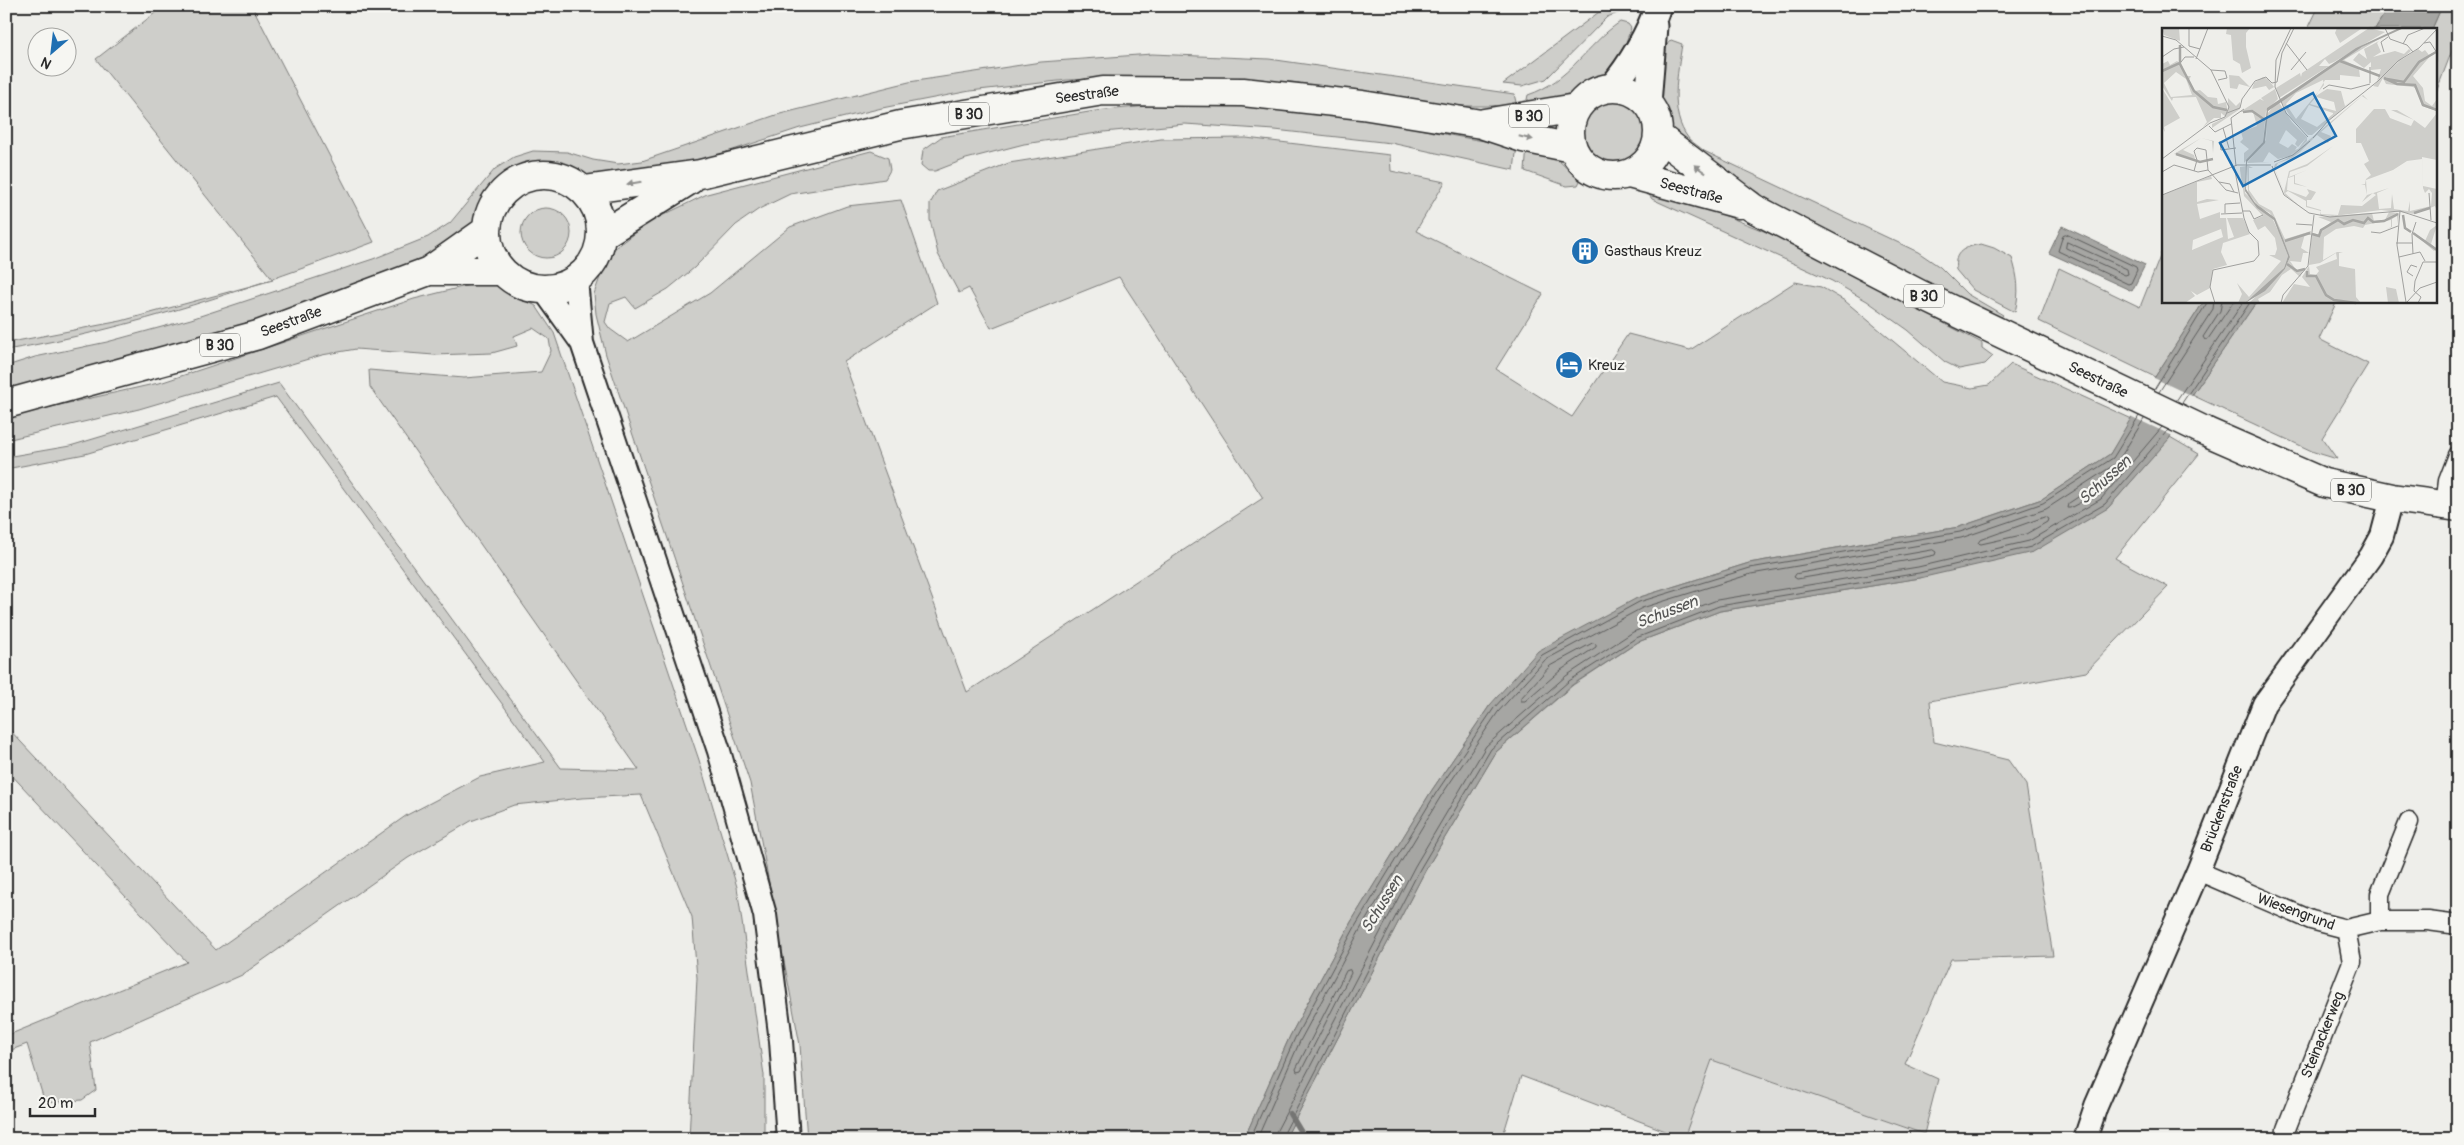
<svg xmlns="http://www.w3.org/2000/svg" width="2464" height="1145" viewBox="0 0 2464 1145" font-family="Pangolin,sans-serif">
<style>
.built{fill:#dededb}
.green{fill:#cececa;stroke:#7c7c7a}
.water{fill:#a6a6a3;stroke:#757573}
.pier{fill:#eeeeea}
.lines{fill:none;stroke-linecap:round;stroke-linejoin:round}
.shore{stroke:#5c5c5b;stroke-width:1}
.stream{stroke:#757573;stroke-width:6}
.minor-casing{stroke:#2b2b2b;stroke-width:21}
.tertiary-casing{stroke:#2b2b2b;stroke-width:26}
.secondary-casing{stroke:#2b2b2b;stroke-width:29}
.primary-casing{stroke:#2b2b2b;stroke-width:31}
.minor{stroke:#f6f6f2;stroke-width:18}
.tertiary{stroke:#f6f6f2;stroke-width:22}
.secondary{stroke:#f6f6f2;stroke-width:25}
.primary{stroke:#f6f6f2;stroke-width:28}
.oneway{fill:#90908e}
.labels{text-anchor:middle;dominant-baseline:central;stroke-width:4.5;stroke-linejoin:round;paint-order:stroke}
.shield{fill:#f6f6f2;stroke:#686867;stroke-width:1}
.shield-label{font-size:14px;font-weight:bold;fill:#2b2b2b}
.street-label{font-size:15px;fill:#2b2b2b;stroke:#f6f6f2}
.poi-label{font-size:15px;fill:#2b2b2b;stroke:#f6f6f2;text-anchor:start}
.water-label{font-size:16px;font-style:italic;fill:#565655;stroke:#f6f6f2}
.inset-river{fill:none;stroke:#a6a6a3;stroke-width:2.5}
.inset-road{fill:none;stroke:#a0a09e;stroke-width:1}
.view{fill:#1f6fb2;fill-opacity:0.15;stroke:#1f6fb2;stroke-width:2.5}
.inset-edge{fill:none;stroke:#2b2b2b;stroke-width:2.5}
</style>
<rect width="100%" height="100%" fill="#eeeeea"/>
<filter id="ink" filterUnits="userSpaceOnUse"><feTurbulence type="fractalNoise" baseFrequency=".02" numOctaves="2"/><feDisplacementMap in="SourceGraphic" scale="10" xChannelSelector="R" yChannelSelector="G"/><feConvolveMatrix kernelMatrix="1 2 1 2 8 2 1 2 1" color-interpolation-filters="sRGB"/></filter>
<g filter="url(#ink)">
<!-- built -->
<path class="built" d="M 1712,1060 L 1924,1134 L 1935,1139 L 1683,1139 Z"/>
<!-- green -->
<path class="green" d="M 164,6 L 252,6 L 374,242 C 254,287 133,329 6,350 L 6,343 L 121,321 L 273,280 L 96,59 Z
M 1607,6 L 1637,6 L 1607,17 L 1546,79 L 1522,86 L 1503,84 Z
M 2319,6 L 2389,6 L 2375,29 L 2308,29 Z
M 2442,6 L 2458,6 L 2458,35 L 2435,95 L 2435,29 L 2432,29 Z
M 1620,22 L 1628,24 L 1631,28 C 1627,38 1624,51 1618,60 C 1600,88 1556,99 1526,104 L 1528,95 C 1570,81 1586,45 1620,22 Z
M 1671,40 L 1682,44 C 1678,73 1668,113 1689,139 C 1693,143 1700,147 1704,151 L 1918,252 L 1940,267 L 1967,294 L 2003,315 L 2000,319 C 1903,271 1800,225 1711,161 C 1701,153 1683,145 1675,134 C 1663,117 1661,96 1662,76 C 1662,65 1662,48 1671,40 Z
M 1152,54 L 1269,59 L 1514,94 L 1517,106 L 1453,106 L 1292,82 L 1164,77 L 1067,80 L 970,91 L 882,108 L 800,128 L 660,174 L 590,180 L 562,167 L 551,165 L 525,168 L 507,178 L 493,192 L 477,221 L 431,256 L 258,321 L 52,381 L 12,388 L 6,386 L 6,374 L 10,365 L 35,357 L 107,342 L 191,319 L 373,259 L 428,237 L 450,223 L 495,169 L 514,157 L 533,151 L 567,152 L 593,160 L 618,164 L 642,161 L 776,115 L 909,82 L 1041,62 Z
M1580 134a33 33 0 1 1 66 0a33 33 0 1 1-66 0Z
M 1179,103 C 1235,105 1292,107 1347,115 C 1404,124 1460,140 1517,145 L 1514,170 L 1391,143 L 1275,130 L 1185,124 L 1104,132 L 1024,144 L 966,159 L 935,171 L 928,171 L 921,165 L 923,150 L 941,137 L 1095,111 Z
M 1246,138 L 1390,155 L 1391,171 L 1445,182 L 1416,231 L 1543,294 L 1496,369 L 1572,417 L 1628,334 L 1690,350 L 1795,282 L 1821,287 L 1845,301 L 1942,382 L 1972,388 L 1989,385 L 2011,364 L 2132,419 L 2110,454 L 2042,499 L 1959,527 L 1749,563 L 1637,598 L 1490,705 L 1432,790 L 1351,922 L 1290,1036 L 1244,1139 L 807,1139 L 800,1045 L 750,783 L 606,355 L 596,314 L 594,294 L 605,263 L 616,247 L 649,222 L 707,194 L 871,151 L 888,158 L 890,170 L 885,179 L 790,194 L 759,209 L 736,225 L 694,268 L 668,289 L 635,308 L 626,297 L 610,303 L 605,322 L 610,329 L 628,342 L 710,293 L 790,227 L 847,206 L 901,200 L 937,303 L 844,362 L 967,692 L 1263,498 L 1119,277 L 991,328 L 969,288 L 959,293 L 938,254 L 930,220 L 930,204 L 937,191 L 1009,163 L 1161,139 Z
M 1527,146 L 1553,155 L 1580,181 L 1578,185 L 1567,186 L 1525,171 Z
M 1647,192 L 1714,211 L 1776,236 L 1982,343 L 1982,348 L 1993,356 L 1985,364 L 1959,369 L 1945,362 L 1908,330 L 1867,301 L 1832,281 L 1652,199 Z
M521 233a25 25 0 1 1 50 0a25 25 0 1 1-50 0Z
M 1981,244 L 1994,248 L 2012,258 C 2018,277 2020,292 2015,312 L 1973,290 L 1956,270 C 1953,251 1965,247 1981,244 Z
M 2163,249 L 2163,301 L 2204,301 L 2155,377 L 2039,321 L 2059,268 L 2140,307 Z
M 478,283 L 493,284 L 536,306 L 554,333 L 699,760 L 737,887 L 764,1075 L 764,1139 L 689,1139 L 697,978 L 692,917 L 641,795 L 582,798 L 514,805 L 471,821 L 408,858 L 242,975 L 90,1042 L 96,1090 L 82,1100 L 45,1103 L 27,1044 L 6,1052 L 6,1036 L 187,962 L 6,769 L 6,726 L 216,950 L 407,815 L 480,777 L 545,762 L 276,397 L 85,454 L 6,469 L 6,457 L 70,446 L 279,383 L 561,768 L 639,770 L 370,387 L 369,370 L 464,378 L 541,372 L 551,351 L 549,339 L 533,328 L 514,336 L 517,346 L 492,353 L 434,355 L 356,349 L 322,355 L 139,409 L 6,440 L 6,417 L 163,382 L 414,299 Z
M 2257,301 L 2337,301 L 2319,339 L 2368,364 L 2322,438 L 2337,459 L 2314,452 L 2192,395 Z
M 2170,437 L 2199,454 L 2115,558 L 2168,587 L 2086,672 L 1930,701 L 1934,742 L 2008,760 L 2026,785 L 2053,956 L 1951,959 L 1905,1064 L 1938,1079 L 1924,1134 L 1712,1060 L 1684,1138 L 1521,1076 L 1502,1139 L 1285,1139 L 1425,871 L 1496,752 L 1573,685 L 1638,642 L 1720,611 L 1920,578 L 2108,508 Z"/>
<!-- water -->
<path class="water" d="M 2389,6 L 2442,6 L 2432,29 L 2375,29 Z
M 2062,226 L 2145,265 L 2132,291 L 2049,253 Z
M 2204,301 L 2257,301 L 2192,395 L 2169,439 L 2108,508 L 2033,552 L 1920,578 L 1720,611 L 1638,642 L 1572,685 L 1496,752 L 1425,871 L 1285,1139 L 1244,1139 L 1290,1036 L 1351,922 L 1432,790 L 1490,705 L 1538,651 L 1637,598 L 1749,563 L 1959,527 L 2042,499 L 2110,454 L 2155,377 Z"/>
<!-- pier -->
<path class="pier" d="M 2152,377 L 2194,397 L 2173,436 L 2130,416 Z"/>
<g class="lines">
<!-- shore -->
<path class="shore" d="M 2066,234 L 2136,267 L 2137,270 L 2131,283 L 2128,284 L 2058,251 L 2063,235 Z
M 2067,242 L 2127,269 L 2128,274 L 2125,275 L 2066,248 Z
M 2222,301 L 2220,311 L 2203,337 L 2205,340 L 2208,339 L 2234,301
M 2154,390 L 2208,301
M 2159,392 L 2213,309 L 2214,301
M 2176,401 L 2244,301
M 2182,403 L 2251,301
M 2097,485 L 2100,488 L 2096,494 L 2070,508 L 2067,508 L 2068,504 Z
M 2045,517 L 2048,519 L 2047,522 L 2026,534 L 1981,544 L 1978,543 L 1980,540 Z
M 1933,550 L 1936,552 L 1935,555 L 1916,559 L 1797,579 L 1794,577 L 1796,574 Z
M 1593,643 L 1596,644 L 1596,647 L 1561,670 L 1525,701 L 1521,701 L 1521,698 L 1550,666 Z
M 1350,970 L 1351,973 L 1301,1071 L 1297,1072 L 1296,1069 L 1346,971 Z
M 1250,1139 L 1295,1038 L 1356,925 L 1436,793 L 1494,708 L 1542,655 L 1639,602 L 1750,568 L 1960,532 L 2043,503 L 2113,458 L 2139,416
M 1257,1139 L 1300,1041 L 1361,928 L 1441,796 L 1498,712 L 1545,660 L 1642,608 L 1751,574 L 1961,538 L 2046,509 L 2117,463 L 2144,419
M 1275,1139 L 1276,1132 L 1415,866 L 1486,746 L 1566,676 L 1633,632 L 1717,600 L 1918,567 L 2029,541 L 2101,499 L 2162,427
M 1281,1139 L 1420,869 L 1491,749 L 1569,681 L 1636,638 L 1719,606 L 1919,573 L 2031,547 L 2105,504 L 2168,430"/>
<!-- stream -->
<path class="stream" d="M 1290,1114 L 1305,1139"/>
<!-- minor casing -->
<g class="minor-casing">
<path id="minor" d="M 2445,505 L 2448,481 L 2458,455
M 2198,871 L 2311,920 L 2346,929 L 2380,921 L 2428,921 L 2458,925
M 2380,921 L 2380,894 L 2409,822
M 2285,1139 L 2286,1129 L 2352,962 L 2346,929"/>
</g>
<!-- tertiary casing -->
<g class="tertiary-casing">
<path id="tertiary" d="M 576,280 L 582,343 L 719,751 L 765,915 L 781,1041 L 788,1139
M 544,290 L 582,343
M 2085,1139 L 2096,1106 L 2198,871 L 2264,704 L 2371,556 L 2382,536 L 2392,498"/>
</g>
<!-- secondary casing -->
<g class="secondary-casing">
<path id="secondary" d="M 1611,88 C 1630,66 1649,34 1658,6
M 1648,104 L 1654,26"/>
</g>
<!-- primary casing -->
<g class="primary-casing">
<path id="primary" d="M1570 132a44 44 0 1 1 88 0a44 44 0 1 1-88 0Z
M 1484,123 L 1576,108
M 1658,136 L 1753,208 L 1921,295 L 2207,432 L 2324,483 L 2392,498 L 2458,507
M 1629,174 L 1739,204
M487 232a57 57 0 1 1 114 0a57 57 0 1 1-114 0Z
M 584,190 L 700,174 L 900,125 L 1103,91 L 1243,92 L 1362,105 L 1481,124 L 1523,138 L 1572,148
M 602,235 L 690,180
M 429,271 L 502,271
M 6,404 L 258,335 L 429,271 L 487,230"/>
</g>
<!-- minor -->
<use href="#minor" class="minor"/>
<!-- tertiary -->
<use href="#tertiary" class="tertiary"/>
<!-- secondary -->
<use href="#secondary" class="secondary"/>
<!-- primary -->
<use href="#primary" class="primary"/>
</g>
<!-- one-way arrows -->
<defs><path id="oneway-solid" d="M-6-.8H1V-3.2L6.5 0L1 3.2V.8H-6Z" transform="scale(1.25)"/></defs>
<g class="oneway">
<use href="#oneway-solid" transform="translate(1526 138) rotate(13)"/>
<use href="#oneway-solid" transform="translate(1700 169) rotate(-144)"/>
<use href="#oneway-solid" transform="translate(634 183) rotate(171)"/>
</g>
</g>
<!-- icons -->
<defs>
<g id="building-disc" transform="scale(1.4375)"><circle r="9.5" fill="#1f6fb2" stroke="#f6f6f2"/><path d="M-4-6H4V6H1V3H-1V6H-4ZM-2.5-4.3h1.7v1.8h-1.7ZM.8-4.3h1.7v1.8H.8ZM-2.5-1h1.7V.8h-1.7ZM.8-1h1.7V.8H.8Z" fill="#fff"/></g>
<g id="hotel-disc" transform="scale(1.4375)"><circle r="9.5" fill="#1f6fb2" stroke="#f6f6f2"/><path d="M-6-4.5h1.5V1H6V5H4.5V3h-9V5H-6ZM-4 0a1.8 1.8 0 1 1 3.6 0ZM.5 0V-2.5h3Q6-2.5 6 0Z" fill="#fff"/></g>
</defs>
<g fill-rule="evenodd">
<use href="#building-disc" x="1585" y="251"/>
<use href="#hotel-disc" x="1569" y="365"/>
</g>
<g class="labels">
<!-- shield labels -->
<g class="shield">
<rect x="949" y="102.5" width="40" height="23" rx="4"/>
<rect x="1509" y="104.5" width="40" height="23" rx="4"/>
<rect x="1904" y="284.5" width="40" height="23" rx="4"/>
<rect x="200" y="333.5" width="40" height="23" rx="4"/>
<rect x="2331" y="478.5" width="40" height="23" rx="4"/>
</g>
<g class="shield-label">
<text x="969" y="114">B 30</text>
<text x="1529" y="116">B 30</text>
<text x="1924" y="296">B 30</text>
<text x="220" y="345">B 30</text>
<text x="2351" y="490">B 30</text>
</g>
<!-- street labels -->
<g class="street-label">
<text transform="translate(1087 95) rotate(-7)">Seestraße</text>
<text transform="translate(1691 191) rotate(15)">Seestraße</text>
<text transform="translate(291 322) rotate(-20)">Seestraße</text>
<text transform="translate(2098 380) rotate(26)">Seestraße</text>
<text transform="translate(2222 809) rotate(-69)">Brückenstraße</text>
<text transform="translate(2296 912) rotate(20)">Wiesengrund</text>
<text transform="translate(2323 1035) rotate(-68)">Steinackerweg</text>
</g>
<!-- poi labels -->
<g class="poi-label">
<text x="1604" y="251">Gasthaus Kreuz</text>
<text x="1588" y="365">Kreuz</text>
</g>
<!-- water labels -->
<g class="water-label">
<text transform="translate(2105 480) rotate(-42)">Schussen</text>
<text transform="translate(1667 612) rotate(-21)">Schussen</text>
<text transform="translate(1382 904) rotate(-58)">Schussen</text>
</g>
</g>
<!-- overview -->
<g transform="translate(2162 28)">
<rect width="275" height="275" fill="#eeeeea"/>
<path d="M 0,0 L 17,0 L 18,13 L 2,7 ZM 65,0 L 88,0 L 84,5 L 84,19 L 89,40 L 80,45 L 78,36 L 71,32 L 69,7 L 64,6 ZM 175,0 L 199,0 L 199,1 L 178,15 L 173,5 ZM 207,0 L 223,4 L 172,34 L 167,36 L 163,31 L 157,38 L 167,38 L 117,70 L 114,60 L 138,45 L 139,49 L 140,45 ZM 222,8 L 182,32 L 202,42 L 197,41 L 198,49 L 178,47 L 178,52 L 163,52 L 154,68 L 165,61 L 179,63 L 183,78 L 193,70 L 150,107 L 146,107 L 129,90 L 118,72 L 200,19 ZM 161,52 L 162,57 L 134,91 L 124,76 L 134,65 ZM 154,69 L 172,74 L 174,83 L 148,76 ZM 147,77 L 171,85 L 171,86 L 155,99 L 139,91 ZM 217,13 L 215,15 L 219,24 L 211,29 L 233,23 L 242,26 L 247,21 L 249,23 L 215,53 L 219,41 L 209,42 L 209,34 L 202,40 L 191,32 L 197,25 L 205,31 L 202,21 ZM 256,21 L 260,24 L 263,22 L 267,27 L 271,25 L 251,48 L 261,60 L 263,73 L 270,78 L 275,71 L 275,83 L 260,78 L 255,61 L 251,59 L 224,56 L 221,50 L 216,59 L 211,58 L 236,34 ZM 6,33 L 8,37 L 15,33 L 20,37 L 23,48 L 29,48 L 27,52 L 33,63 L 38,62 L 46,69 L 55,70 L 56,76 L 64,74 L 66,85 L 66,70 L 74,78 L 78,74 L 78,81 L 50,100 L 50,96 L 64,89 L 59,85 L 59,90 L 52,90 L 41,99 L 45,94 L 34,69 L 11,70 L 10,73 L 0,58 L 0,36 ZM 14,44 L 24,51 L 30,67 L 9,69 L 2,55 ZM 67,47 L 77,48 L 88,59 L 77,56 L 75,61 L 68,60 ZM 101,49 L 106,51 L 112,59 L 107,62 L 104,58 L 90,61 L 92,55 ZM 0,60 L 18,90 L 2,99 L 3,104 L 0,99 ZM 113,61 L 116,71 L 104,83 L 101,114 L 82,135 L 82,125 L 87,121 L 78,114 L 81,111 L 79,104 L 95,98 L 91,84 L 78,84 L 98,71 L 102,73 L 99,70 ZM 201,67 L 206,72 L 200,68 L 159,104 L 169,108 L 166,115 L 155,107 L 138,124 L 130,130 L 116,135 L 113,141 L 122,164 L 127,143 L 145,136 L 171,118 L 145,138 L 128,144 L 127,149 L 145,142 L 133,147 L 133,155 L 145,159 L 132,156 L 132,148 L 126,150 L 125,162 L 144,169 L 147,165 L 145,161 L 154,164 L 149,172 L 145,172 L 145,178 L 159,182 L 159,186 L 176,187 L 179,177 L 200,178 L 214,167 L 211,165 L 200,174 L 205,167 L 203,157 L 199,156 L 203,156 L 204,151 L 209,147 L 202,136 L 207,133 L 199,115 L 194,115 L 194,101 L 212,81 L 223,81 L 228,90 L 249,98 L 252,92 L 229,82 L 235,82 L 252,92 L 263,100 L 275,85 L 275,132 L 260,129 L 261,158 L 275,161 L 275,183 L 273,178 L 253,186 L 219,182 L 172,188 L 158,187 L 159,183 L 144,179 L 144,173 L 126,163 L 123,165 L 143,183 L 123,167 L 112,139 L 113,136 L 124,131 ZM 260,131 L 261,160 L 263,165 L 267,161 L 270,165 L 269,178 L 248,183 L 248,173 L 246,183 L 232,181 L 230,166 L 229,180 L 217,181 L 215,165 L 227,160 L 205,167 L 204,152 L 231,142 L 245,133 ZM 116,73 L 130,94 L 145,109 L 145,113 L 137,120 L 145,109 L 136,119 L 133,116 L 135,112 L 124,102 L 117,115 L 126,120 L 130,116 L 135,119 L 133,122 L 136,121 L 128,128 L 116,131 L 107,124 L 101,134 L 108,134 L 85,135 L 104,112 L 105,86 ZM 39,110 L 21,122 L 32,127 L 33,131 L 12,126 L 39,110 L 52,113 L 51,125 L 50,113 ZM 85,137 L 91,140 L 87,140 L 87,162 L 97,176 L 110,183 L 123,211 L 149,203 L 149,207 L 143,206 L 139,220 L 147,225 L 141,225 L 139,234 L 128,233 L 135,243 L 142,241 L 138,249 L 129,241 L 120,247 L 108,264 L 96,271 L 98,275 L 87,275 L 123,241 L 128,229 L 108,185 L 97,179 L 86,165 ZM 84,138 L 83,165 L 112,192 L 126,228 L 122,240 L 99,264 L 83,275 L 76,275 L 80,266 L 75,255 L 87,269 L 119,233 L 107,227 L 113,227 L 115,221 L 113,210 L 103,198 L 96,202 L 91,192 L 101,188 L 82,168 L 78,142 L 78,139 ZM 49,148 L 50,151 L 35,154 L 35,174 L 45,171 L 57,172 L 35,176 L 38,191 L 58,184 L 58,190 L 64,190 L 66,211 L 72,209 L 65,190 L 81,190 L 88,206 L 61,215 L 59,224 L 65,237 L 51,241 L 48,260 L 35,267 L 29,263 L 33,268 L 23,275 L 0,275 L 0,167 ZM 59,201 L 61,209 L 30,222 L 31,212 ZM 227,184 L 237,185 L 236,196 L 235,188 L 230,191 L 230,199 L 223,202 L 229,199 L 229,192 L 203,197 L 201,200 L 192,198 L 174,201 L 162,209 L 161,232 L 175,224 L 181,224 L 177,225 L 177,238 L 193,241 L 194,269 L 199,275 L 120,275 L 132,256 L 148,259 L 140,249 L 147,238 L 148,246 L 154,247 L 157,243 L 154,239 L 175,231 L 174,225 L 158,235 L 147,237 L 150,205 L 159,207 L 158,203 L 169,194 L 156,189 L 210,185 L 212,193 L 223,192 ZM 275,197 L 269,216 L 275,221 L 272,223 L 251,205 L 263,213 L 268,202 ZM 224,259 L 234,261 L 237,275 L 226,275 Z" fill="#cececa" fill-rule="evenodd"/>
<path d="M 237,0 L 242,0 L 200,19 L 106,83 L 103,115 L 85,134 L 84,161 L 93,175 L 113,190 L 128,229 L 123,241 L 103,263 L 83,275 L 122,240 L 126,228 L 112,192 L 95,180 L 83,163 L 84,132 L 101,114 L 105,80 L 194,20 Z" fill="#a6a6a3"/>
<path class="inset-river" d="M 178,33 L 218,48M 18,36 L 32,63 L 51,79 L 65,82M 0,43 L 18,35 L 18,17M 222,50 L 235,56 L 253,57 L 261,77 L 275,82M 225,51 L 242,54 L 257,34 L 274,24M 81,84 L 90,83 L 103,92M 14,126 L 38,134 L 51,131M 252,185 L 268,180M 241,187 L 243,200 L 249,204M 251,205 L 275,222M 150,206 L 157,208 L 159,202 L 176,192 L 182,196 L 191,192 L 202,195 L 206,190 L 211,194 L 222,193 L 236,186M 123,213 L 148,205M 125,236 L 135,243 L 143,241M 145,243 L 145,248 L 154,248 L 164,267 L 172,272 L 194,275"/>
<path class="inset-road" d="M 27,0 L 27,18 L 38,21M 129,0 L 114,32 L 113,59 L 124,85 L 146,109M 223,0 L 228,11 L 245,17 L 251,24M 0,8 L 14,12 L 49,42 L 67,79 L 63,89 L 48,95 L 0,131M 124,15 L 145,42M 262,15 L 268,14 L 275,25M 241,16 L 246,7 L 263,0M 222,24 L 219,14 L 226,9M 0,29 L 12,21 L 22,19M 34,31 L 46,0M 19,34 L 23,29 L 32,29M 49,42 L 63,43 L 65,50 L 56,52M 129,42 L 144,24M 208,55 L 208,39M 161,61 L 167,57 L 189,61 L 208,56M 65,85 L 78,80 L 80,71 L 93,53 L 104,49 L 110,55 L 115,54 L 120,25 L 132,0M 47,98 L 53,104 L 69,96M 61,100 L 67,120M 151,110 L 166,93 L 216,53 L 236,33 L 257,20 L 275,1M 58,113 L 59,122 L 74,120M 112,134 L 131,127 L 148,113M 74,138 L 69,90 L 82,81M 110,138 L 122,167 L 147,185 L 168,189 L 238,183 L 275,195M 32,143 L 35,132 L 32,123 L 35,120 L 44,122 L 46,142M 0,144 L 12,137 L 36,144 L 46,142 L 64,162 L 76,165M 57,154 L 68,156 L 72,164M 267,165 L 269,192M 0,167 L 75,137 L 109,137M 80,183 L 88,183 L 92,191 L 101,187M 238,183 L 235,217 L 244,274M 63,185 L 63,176 L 78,175M 59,186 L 80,185M 134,196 L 150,197M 209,204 L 218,205 L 236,198M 234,215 L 250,215M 251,226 L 250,206 L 254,194M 237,229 L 258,224 L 263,233M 251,248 L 245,244 L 249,237 L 255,239M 245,274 L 258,260 L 275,254M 53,275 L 48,259 L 51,242 L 92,233 L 97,227 L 96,213 L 87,204 L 82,190 L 72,138M 119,275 L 121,267 L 146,238 L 152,187M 256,275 L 259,269 L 252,263 L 253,253 L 261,234 L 275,234"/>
<path class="view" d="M 151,65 L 174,108 L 81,158 L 58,115 Z"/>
<rect width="275" height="275" class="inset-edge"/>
</g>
<!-- margin -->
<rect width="2464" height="1145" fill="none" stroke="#f6f6f2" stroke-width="25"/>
<rect x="12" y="12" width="2439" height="1120" fill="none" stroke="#2b2b2b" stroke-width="2" filter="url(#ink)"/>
<!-- north arrow -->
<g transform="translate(52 52) rotate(208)"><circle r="24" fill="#f6f6f2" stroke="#a5a5a2"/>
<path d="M0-4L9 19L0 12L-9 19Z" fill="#1f6fb2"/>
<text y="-8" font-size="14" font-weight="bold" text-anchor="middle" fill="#2b2b2b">N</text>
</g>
<!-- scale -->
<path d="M30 1108v8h65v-8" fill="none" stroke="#2b2b2b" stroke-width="2.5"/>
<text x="38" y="1108" font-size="15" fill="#2b2b2b" stroke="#f6f6f2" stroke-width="4" paint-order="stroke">20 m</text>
</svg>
